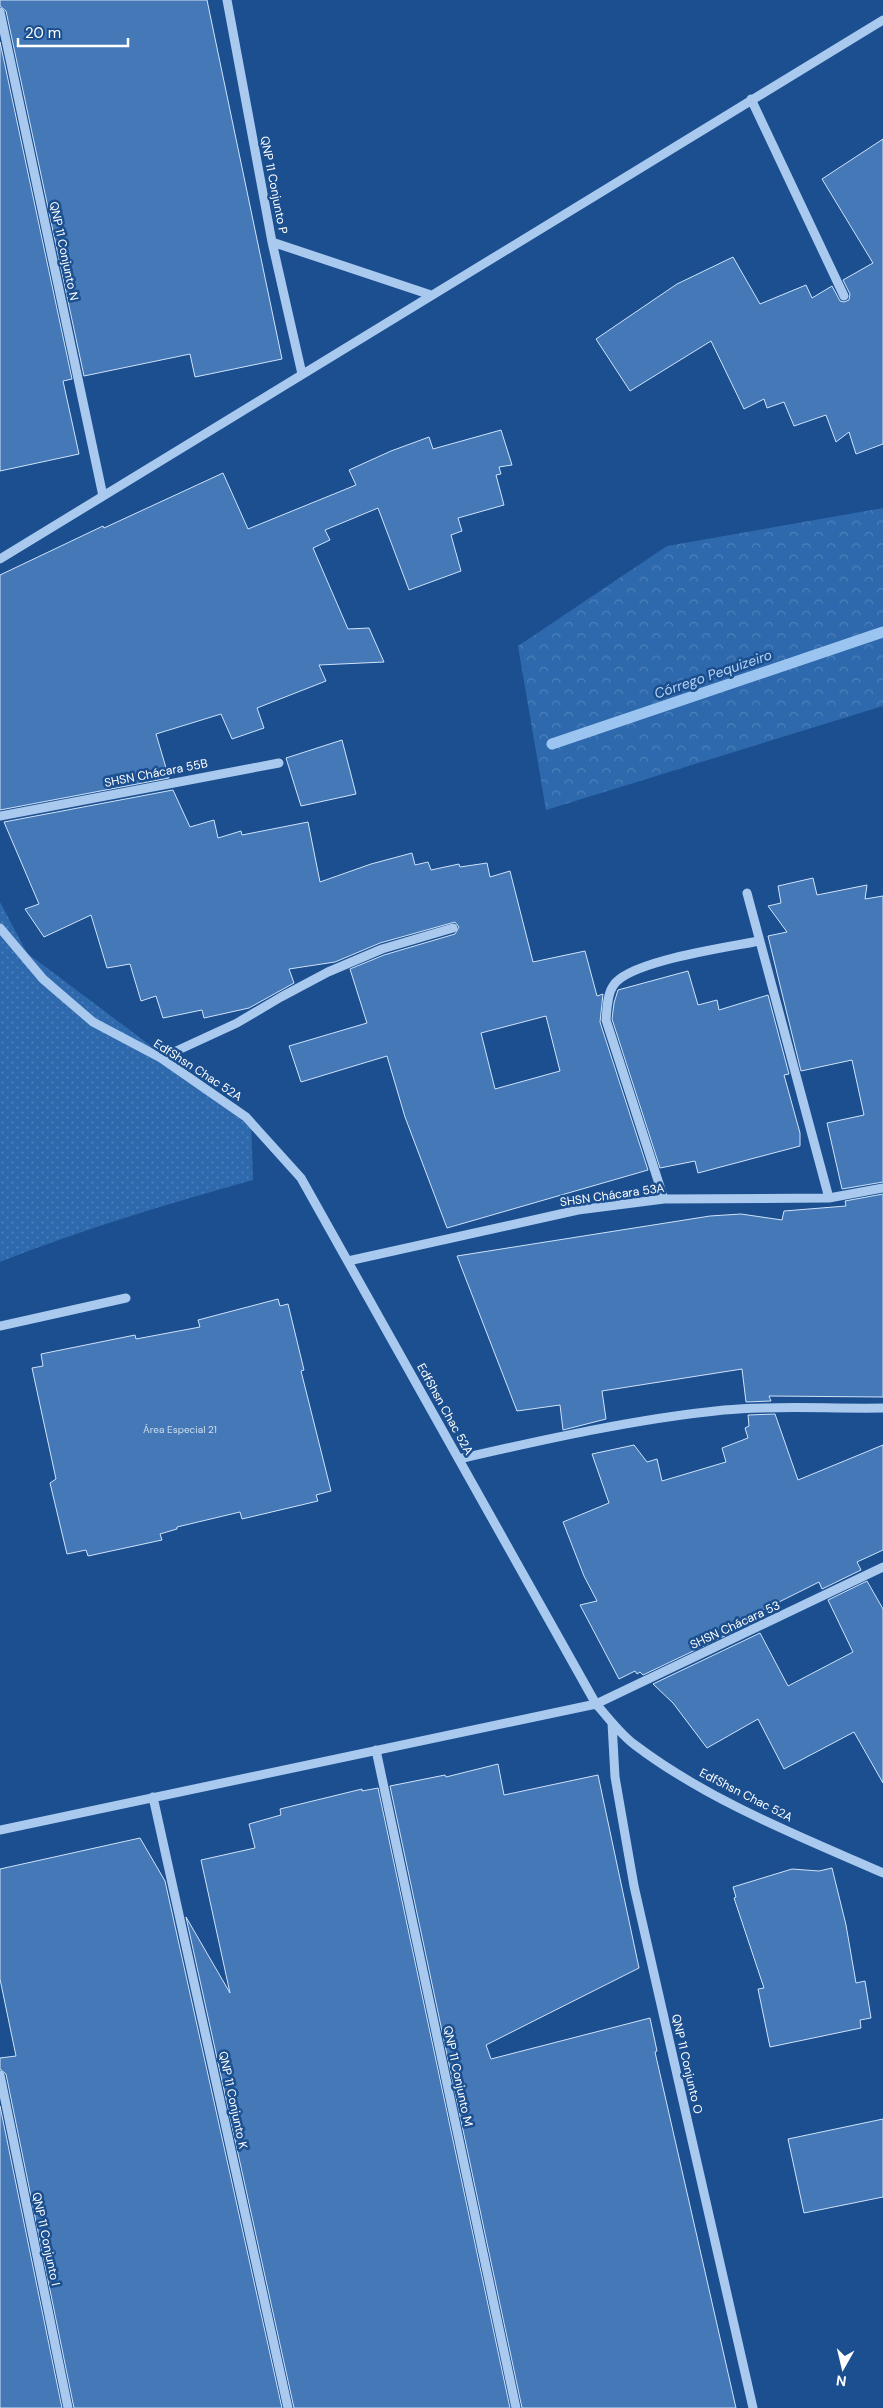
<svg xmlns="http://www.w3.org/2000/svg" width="883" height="2408" viewBox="0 0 883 2408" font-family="'DM Sans',sans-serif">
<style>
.green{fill:url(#green-dots)}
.forest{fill:url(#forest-crowns)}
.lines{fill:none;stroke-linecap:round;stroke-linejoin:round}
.stream{stroke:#9cc4f0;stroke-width:11}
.building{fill:#4478b7;stroke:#cfe3fa;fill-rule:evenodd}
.minor{stroke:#a9c9ee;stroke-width:9}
.labels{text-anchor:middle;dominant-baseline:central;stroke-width:5;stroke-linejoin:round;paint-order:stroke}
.number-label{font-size:10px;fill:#d0dded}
.street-label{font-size:12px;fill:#fff;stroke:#1b4f8f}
.water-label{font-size:14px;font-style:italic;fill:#b5d3f5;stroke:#1b4f8f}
</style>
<defs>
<pattern id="green-dots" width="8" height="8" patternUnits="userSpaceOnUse" patternTransform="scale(1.25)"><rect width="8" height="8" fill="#2e69ad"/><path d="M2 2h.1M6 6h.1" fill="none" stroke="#4d80b9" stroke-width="1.8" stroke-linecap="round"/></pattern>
<pattern id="forest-crowns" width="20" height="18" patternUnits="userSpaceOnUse" patternTransform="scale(1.25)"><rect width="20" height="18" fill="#2e69ad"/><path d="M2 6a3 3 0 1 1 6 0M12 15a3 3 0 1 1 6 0" fill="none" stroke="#4d80b9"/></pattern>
</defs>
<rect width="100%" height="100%" fill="#1b4f8f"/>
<!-- green -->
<path class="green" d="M 0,902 L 27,953 L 251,1121 L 253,1180 C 168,1204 82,1229 0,1262 Z"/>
<!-- forest -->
<path class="forest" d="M 883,508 L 883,706 L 546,810 L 518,646 L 667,546 Z"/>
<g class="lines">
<!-- stream -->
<path class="stream" d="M 552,744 L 883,632"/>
</g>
<!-- building -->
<path class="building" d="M 0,0 L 207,0 L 282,359 L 195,377 L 190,354 L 84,376 L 6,11 L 0,6 Z
M 0,42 L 72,379 L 63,381 L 79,454 L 0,471 Z
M 883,139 L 883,444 L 856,454 L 849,432 L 836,442 L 826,415 L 794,426 L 784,402 L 767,408 L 764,399 L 744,409 L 711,341 L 630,391 L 596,339 L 677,284 L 733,257 L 760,304 L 806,285 L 812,298 L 832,286 L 840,301 L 844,302 L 849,300 L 850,294 L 843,280 L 873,263 L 822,179 Z
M 501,430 L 512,465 L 499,467 L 501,474 L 496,475 L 504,505 L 458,518 L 462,531 L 451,535 L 461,571 L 409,590 L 378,508 L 325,530 L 330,540 L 313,548 L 348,629 L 369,628 L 384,662 L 319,665 L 326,681 L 257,708 L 264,728 L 232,739 L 221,714 L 156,734 L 169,778 L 0,810 L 0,575 L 103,526 L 104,528 L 223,473 L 248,529 L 356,485 L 349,470 L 391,451 L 429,437 L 433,449 Z
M 342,740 L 356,794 L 301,806 L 286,758 Z
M 173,790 L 190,827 L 214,820 L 218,838 L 241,831 L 242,835 L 308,822 L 320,882 L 371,864 L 412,853 L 415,865 L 428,862 L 431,870 L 459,864 L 460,867 L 487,863 L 490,877 L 510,871 L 533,962 L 585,951 L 597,996 L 603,994 L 600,1022 L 648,1170 L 447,1228 L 405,1117 L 387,1056 L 301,1082 L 289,1046 L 367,1023 L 350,969 L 384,955 L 455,934 L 459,927 L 455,922 L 380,943 L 335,962 L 289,969 L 294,983 L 249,1008 L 204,1018 L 202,1010 L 163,1018 L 156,996 L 141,1001 L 130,964 L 107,968 L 91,915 L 44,937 L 25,909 L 39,904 L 4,822 ZM 546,1016 L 560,1071 L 495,1089 L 481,1033 Z
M 813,878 L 817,895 L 867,885 L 865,899 L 883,896 L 883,1182 L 842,1189 L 827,1123 L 864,1115 L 852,1060 L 801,1071 L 768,936 L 787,932 L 768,906 L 781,903 L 778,886 Z
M 688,971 L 698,1005 L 717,1000 L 719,1010 L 768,995 L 789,1074 L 784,1075 L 800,1133 L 800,1146 L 698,1173 L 695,1161 L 660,1168 L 612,1019 L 614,1003 L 618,990 Z
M 883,1194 L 883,1397 L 769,1396 L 771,1401 L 746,1402 L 742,1369 L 602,1391 L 606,1419 L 563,1430 L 560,1405 L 517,1411 L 457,1256 L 710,1216 L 741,1214 L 782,1220 L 784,1211 L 846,1206 L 845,1201 Z
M 278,1299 L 280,1306 L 288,1304 L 304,1370 L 301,1371 L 331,1491 L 316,1495 L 318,1501 L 242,1519 L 240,1512 L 177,1527 L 177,1529 L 160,1534 L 162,1540 L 88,1556 L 86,1550 L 67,1554 L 50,1483 L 56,1479 L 32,1368 L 43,1366 L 41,1354 L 135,1335 L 136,1339 L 200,1327 L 198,1320 Z
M 775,1414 L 798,1480 L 883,1445 L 883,1550 L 857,1562 L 861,1570 L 822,1589 L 819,1582 L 751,1616 L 754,1622 L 643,1675 L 640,1672 L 637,1674 L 635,1671 L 619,1679 L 580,1605 L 597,1601 L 584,1576 L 563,1522 L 609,1503 L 592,1454 L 634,1445 L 647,1462 L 657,1459 L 662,1481 L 726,1462 L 722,1448 L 748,1438 L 745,1428 L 749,1426 L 748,1415 Z
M 867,1581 L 883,1609 L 883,1783 L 854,1732 L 784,1769 L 758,1719 L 707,1748 L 673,1703 L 653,1684 L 760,1633 L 788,1686 L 853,1652 L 828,1600 Z
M 498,1764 L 504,1795 L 598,1775 L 639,1968 L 486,2045 L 491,2059 L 650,2018 L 657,2051 L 655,2052 L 736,2408 L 522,2408 L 390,1786 L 445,1775 L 446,1777 Z
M 378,1788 L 510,2408 L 294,2408 L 186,1917 L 230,1993 L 201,1860 L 255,1848 L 249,1824 L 281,1815 L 280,1809 L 362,1789 L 362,1791 Z
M 140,1838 L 165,1881 L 282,2408 L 74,2408 L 6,2074 L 0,2069 L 0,2058 L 16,2056 L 0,1979 L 0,1869 Z
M 832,1868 L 846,1925 L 856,1983 L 865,1981 L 871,2018 L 860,2020 L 861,2028 L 770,2047 L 758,1989 L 764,1988 L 734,1898 L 736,1897 L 733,1887 L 792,1869 L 819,1871 Z
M 0,2106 L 62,2408 L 0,2408 Z
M 883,2119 L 883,2197 L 804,2213 L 788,2139 Z"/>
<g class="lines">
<!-- minor -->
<path class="minor" d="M 227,0 L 272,242 L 302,374
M 0,12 L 103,496
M 751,99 L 844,296
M 272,242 L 431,295
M 0,559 L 883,20
M 0,816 L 279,763
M 747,893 L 829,1198
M 0,928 L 43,979 L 93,1022 L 161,1058 L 246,1117 L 301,1178 L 596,1704 C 608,1717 620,1734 635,1745 C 709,1801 799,1836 883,1873
M 161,1058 L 237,1023 L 281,997 L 328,972 L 382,949 L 453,928
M 664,1199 L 606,1020 C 607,1009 607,995 613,986 C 627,961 730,947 759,941
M 348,1261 L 578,1210 L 664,1199 L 829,1198 L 883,1188
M 0,1326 L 126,1298
M 459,1459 C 546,1439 635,1419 724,1410 C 776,1405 830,1409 883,1408
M 612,1723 L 615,1777 L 634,1886 L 753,2408
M 376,1750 L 516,2408
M 153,1797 L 288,2408
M 0,1830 L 596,1704 L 883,1567
M 0,2075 L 68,2408"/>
</g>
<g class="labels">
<!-- number labels -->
<g class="number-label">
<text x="180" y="1429">Área Especial 21</text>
</g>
<!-- street labels -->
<g class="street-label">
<text transform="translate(274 185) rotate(79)">QNP 11 Conjunto P</text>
<text transform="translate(64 251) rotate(78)">QNP 11 Conjunto N</text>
<text transform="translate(156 773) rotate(-11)">SHSN Chácara 55B</text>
<text transform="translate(198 1070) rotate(33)">EdfShsn Chac 52A</text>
<text transform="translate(612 1195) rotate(-8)">SHSN Chácara 53A</text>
<text transform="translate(445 1409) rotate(61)">EdfShsn Chac 52A</text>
<text transform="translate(735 1625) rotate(-25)">SHSN Chácara 53</text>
<text transform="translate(746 1795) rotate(27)">EdfShsn Chac 52A</text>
<text transform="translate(687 2064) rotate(77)">QNP 11 Conjunto O</text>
<text transform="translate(458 2076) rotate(78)">QNP 11 Conjunto M</text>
<text transform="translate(233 2100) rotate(78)">QNP 11 Conjunto K</text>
<text transform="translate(46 2239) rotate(78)">QNP 11 Conjunto I</text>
</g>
<!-- water labels -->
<g class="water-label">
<text transform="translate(713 674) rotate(-19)">Córrego Pequizeiro</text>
</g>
</g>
<!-- north arrow -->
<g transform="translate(843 2368) rotate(188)" stroke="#1b4f8f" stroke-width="4" paint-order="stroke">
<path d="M0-4L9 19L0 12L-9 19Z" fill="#ffffff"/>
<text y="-8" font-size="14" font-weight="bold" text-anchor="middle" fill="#ffffff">N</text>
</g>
<!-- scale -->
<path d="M18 38v8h110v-8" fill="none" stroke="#ffffff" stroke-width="2.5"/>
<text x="25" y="38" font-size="15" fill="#ffffff" stroke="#1b4f8f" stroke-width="4" paint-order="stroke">20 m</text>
</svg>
